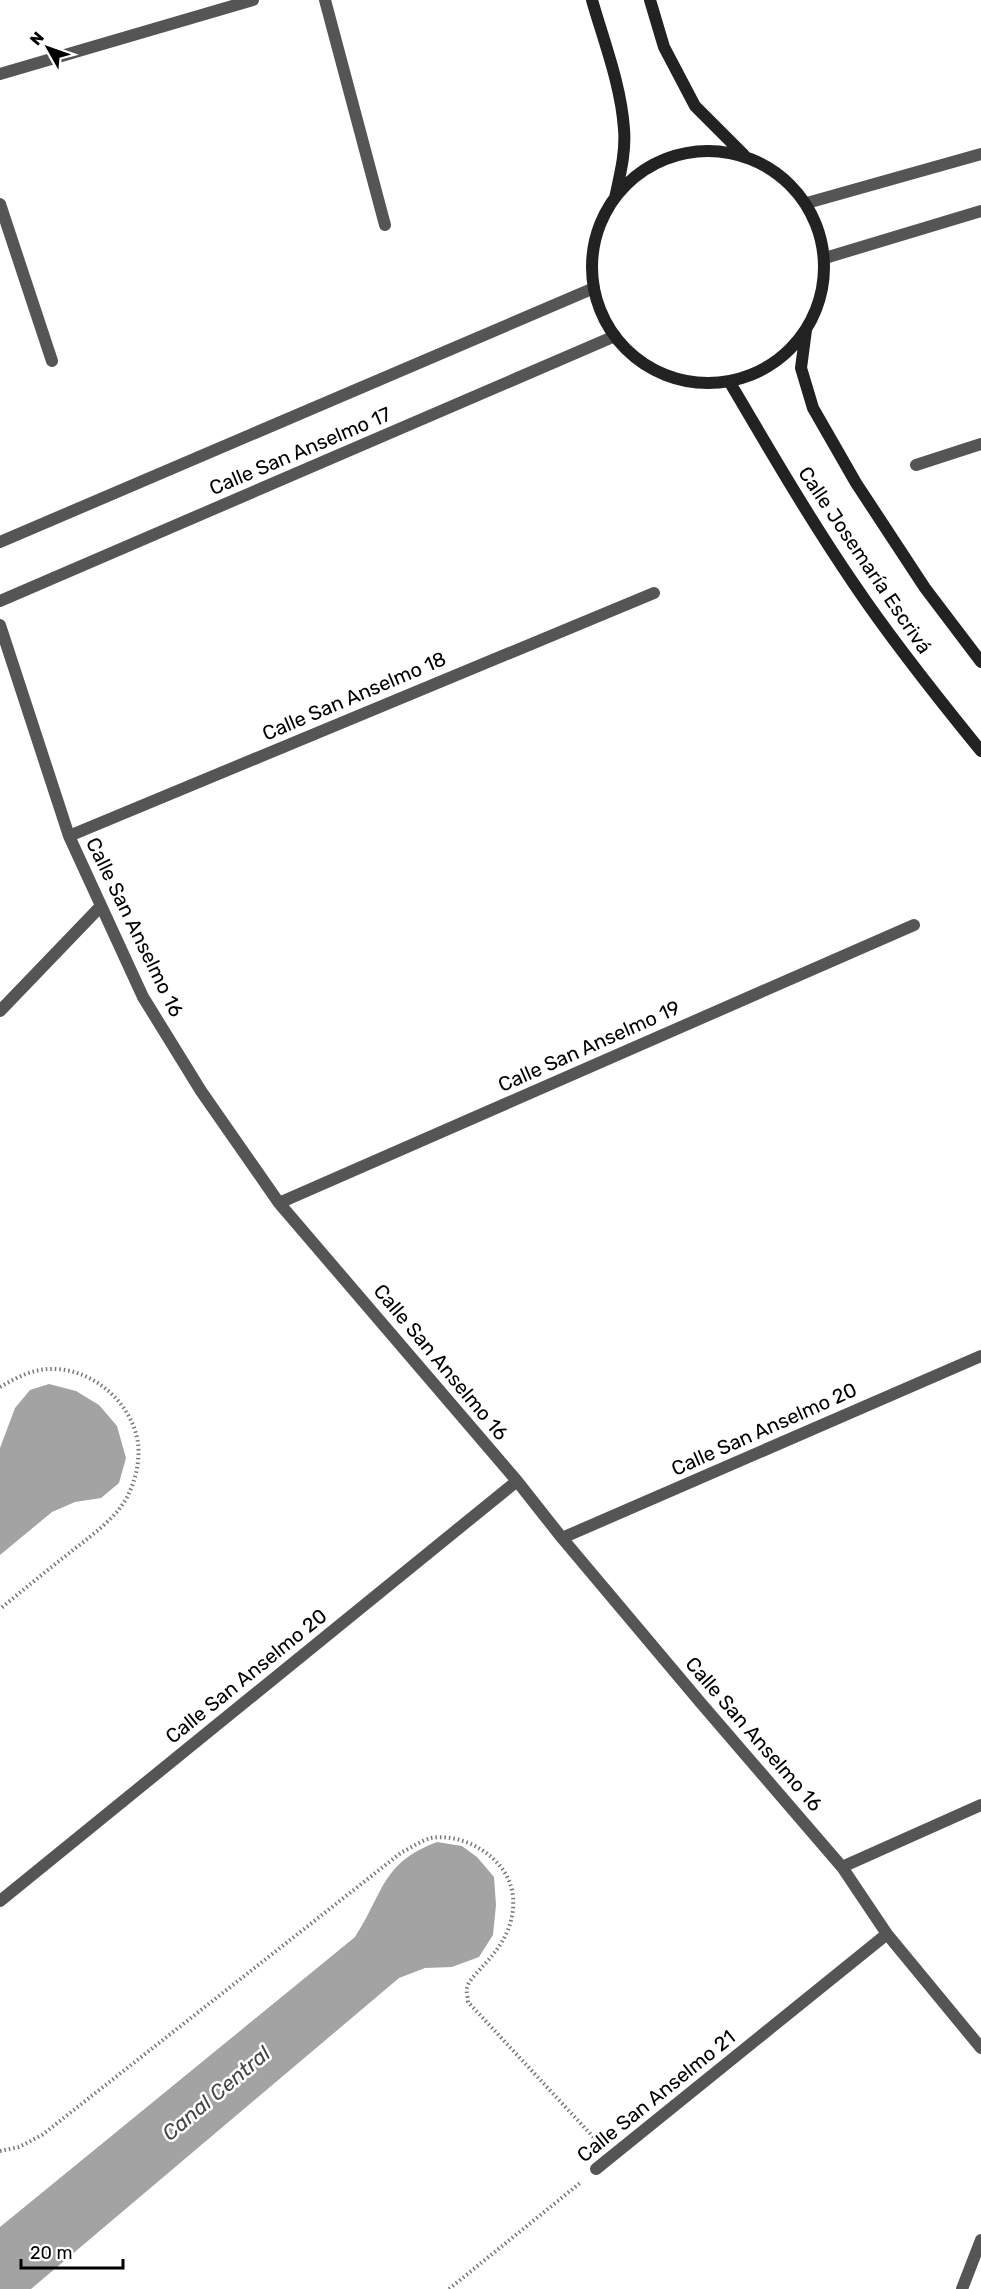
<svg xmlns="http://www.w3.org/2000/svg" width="981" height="2289" viewBox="0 0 981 2289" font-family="Rubik,sans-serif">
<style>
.water{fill:#a3a3a3}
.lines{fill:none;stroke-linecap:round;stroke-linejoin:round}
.path{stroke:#777;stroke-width:4;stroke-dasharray:1.5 3;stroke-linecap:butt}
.street{stroke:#555;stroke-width:12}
.secondary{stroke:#222;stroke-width:12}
.labels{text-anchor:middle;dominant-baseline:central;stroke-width:5;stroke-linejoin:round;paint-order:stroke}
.street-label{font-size:20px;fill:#000;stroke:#fff}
.water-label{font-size:21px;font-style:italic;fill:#444;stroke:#fff}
</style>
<rect width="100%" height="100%" fill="#fff"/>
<!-- water -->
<path class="water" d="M 49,1384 L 76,1391 L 99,1405 L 117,1426 L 126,1458 L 119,1483 L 101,1498 L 75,1502 L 52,1512 L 0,1555 L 0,1448 L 15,1408 L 30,1390 Z
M 437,1842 L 462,1846 L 477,1857 L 494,1877 L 496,1905 L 493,1935 L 479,1957 L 452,1967 L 425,1968 L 399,1978 L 31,2289 L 0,2289 L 0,2227 L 355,1937 C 384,1893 381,1863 437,1842 Z"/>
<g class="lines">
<!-- path -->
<path class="path" d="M 0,1387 C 16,1378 32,1369 51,1369 C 93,1368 132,1403 138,1443 C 140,1460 136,1478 129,1493 C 119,1517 88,1538 68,1554 C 45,1572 23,1590 0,1609
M 0,2151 L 19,2147 L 42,2135 L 402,1852 C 411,1848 422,1840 431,1838 C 466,1832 510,1860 513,1897 C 515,1925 502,1946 483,1966 C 478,1972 468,1981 467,1988 C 466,1992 468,1998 468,2002 L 597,2141
M 449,2289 L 580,2183"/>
<!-- street -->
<path class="street" d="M 325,0 L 385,225
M 0,74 L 253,0
M 807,203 L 981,154
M 0,204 L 52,361
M 825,258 L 981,211
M 916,465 L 981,444
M 0,542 L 594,288
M 0,601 L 615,336
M 0,625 L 69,836 L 143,997 L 201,1091 L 279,1203 L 517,1481 L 562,1538 L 700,1702 L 842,1867 L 887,1934 L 981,2048
M 69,836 L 654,593
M 0,1011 L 100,907
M 279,1203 L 914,925
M 562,1538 L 981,1356
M 842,1867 L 981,1805
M 0,1901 L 517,1481
M 596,2169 L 887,1934
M 962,2289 L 981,2240"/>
<!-- secondary -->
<path class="secondary" d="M 592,0 C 604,42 621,85 624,129 C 626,152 620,175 615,198
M 650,0 L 664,47 L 695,106 L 744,155
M592 267a116 116 0 1 1 232 0a116 116 0 1 1-232 0Z
M 806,330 L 801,368 L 813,408 L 856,483 L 925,588 L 981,662
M 729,381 C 769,449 809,518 854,584 C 893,642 937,697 981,751"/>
</g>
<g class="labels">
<!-- street labels -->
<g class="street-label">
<text transform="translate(300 451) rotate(-23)">Calle San Anselmo 17</text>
<text transform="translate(865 560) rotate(56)">Calle Josemaría Escrivá</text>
<text transform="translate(354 696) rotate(-23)">Calle San Anselmo 18</text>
<text transform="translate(135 927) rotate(64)">Calle San Anselmo 16</text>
<text transform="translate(589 1046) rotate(-24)">Calle San Anselmo 19</text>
<text transform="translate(441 1362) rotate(50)">Calle San Anselmo 16</text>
<text transform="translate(764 1429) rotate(-24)">Calle San Anselmo 20</text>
<text transform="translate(246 1676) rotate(-39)">Calle San Anselmo 20</text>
<text transform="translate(754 1734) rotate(49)">Calle San Anselmo 16</text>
<text transform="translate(656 2096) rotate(-39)">Calle San Anselmo 21</text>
</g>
<!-- water labels -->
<g class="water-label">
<text transform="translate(216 2093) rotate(-40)">Canal Central</text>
</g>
</g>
<!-- north arrow -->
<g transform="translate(48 48) rotate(310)" stroke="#ffffff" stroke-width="4.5" paint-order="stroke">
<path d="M0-4.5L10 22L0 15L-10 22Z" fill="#000000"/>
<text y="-9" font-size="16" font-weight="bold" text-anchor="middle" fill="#000000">N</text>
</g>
<!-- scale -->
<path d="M21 2259v9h102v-9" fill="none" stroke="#000000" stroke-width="3"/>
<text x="30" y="2259" font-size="18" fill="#000000" stroke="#ffffff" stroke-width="4.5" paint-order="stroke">20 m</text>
</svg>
